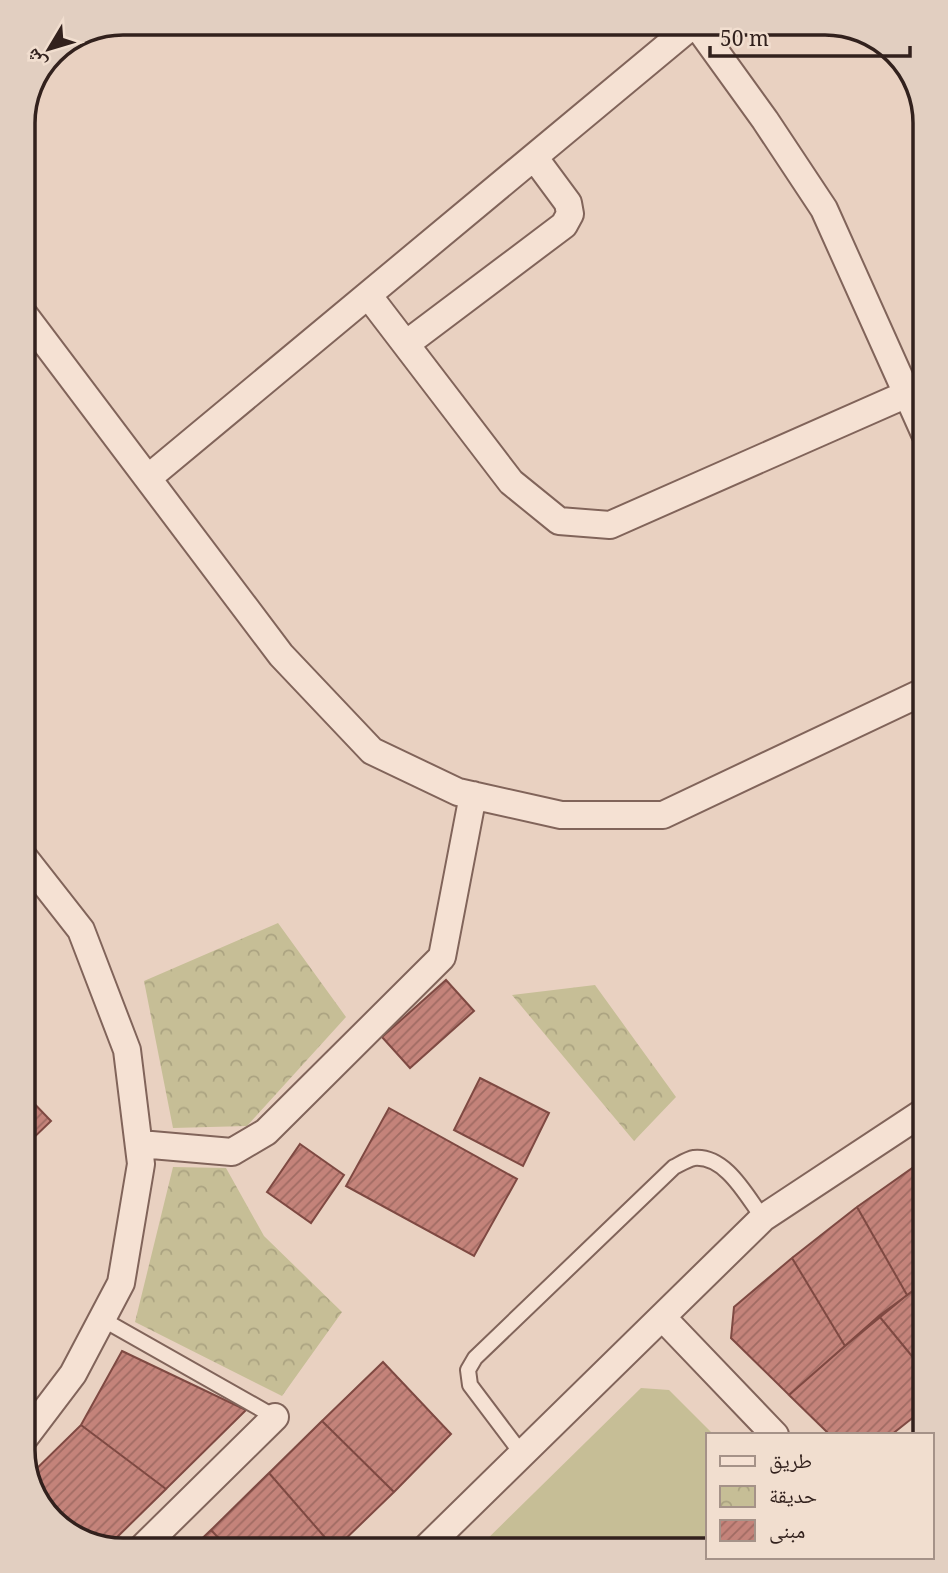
<svg xmlns="http://www.w3.org/2000/svg" width="948" height="1573" viewBox="0 0 948 1573" font-family="'Noto Serif','Noto Naskh Arabic',serif">
<style>
.green{fill:#c6be96}
.park{fill:url(#park-crowns)}
.building{fill:url(#building-hatch);stroke:#7e4942;stroke-width:2}
.lines{fill:none;stroke-linecap:round;stroke-linejoin:round}
.service-casing{stroke:#81645a;stroke-width:18}
.minor-casing{stroke:#81645a;stroke-width:30}
.service{stroke:#f5e1d3;stroke-width:14}
.minor{stroke:#f5e1d3;stroke-width:26}
.rim{fill:none;stroke:#32211d;stroke-width:3.5}
</style>
<defs>
<pattern id="park-crowns" width="20" height="18" patternUnits="userSpaceOnUse" patternTransform="scale(1.75)"><rect width="20" height="18" fill="#c6be96"/><path d="M2 6a3 3 0 1 1 6 0M12 15a3 3 0 1 1 6 0" fill="none" stroke="#aba381"/></pattern>
<pattern id="building-hatch" width="6" height="6" patternUnits="userSpaceOnUse" patternTransform="scale(1.75)"><rect width="6" height="6" fill="#c4837a"/><path d="M-1 1l2-2M0 6l6-6M5 7l2-2" fill="none" stroke="#a06b63"/></pattern>
</defs>
<rect width="100%" height="100%" fill="#e9d1c1"/>
<!-- green -->
<path class="green" d="M 641,1388 L 669,1390 L 714,1435 L 708,1435 L 708,1550 L 476,1550 Z"/>
<!-- park -->
<path class="park" d="M 278,923 L 346,1017 L 247,1126 L 173,1128 L 144,981 Z
M 595,985 L 676,1097 L 634,1141 L 512,995 Z
M 173,1167 L 226,1168 L 264,1236 L 342,1312 L 282,1396 L 135,1322 Z"/>
<!-- building -->
<path class="building" d="M 446,980 L 474,1011 L 410,1068 L 382,1037 Z
M 480,1078 L 549,1113 L 523,1166 L 454,1130 Z
M 25,1094 L 51,1121 L 23,1148 L 23,1096 Z
M 389,1108 L 517,1179 L 474,1256 L 346,1186 Z
M 300,1144 L 344,1175 L 311,1223 L 267,1192 Z
M 925,1159 L 925,1282 L 907,1295 L 857,1207 Z
M 857,1207 L 907,1295 L 845,1346 L 792,1258 Z
M 792,1258 L 845,1346 L 789,1395 L 731,1338 L 734,1307 Z
M 925,1282 L 925,1372 L 879,1316 Z
M 879,1316 L 925,1372 L 925,1408 L 891,1435 L 830,1435 L 789,1395 Z
M 122,1351 L 246,1410 L 166,1489 L 81,1425 Z
M 383,1362 L 451,1434 L 394,1492 L 322,1421 Z
M 322,1421 L 394,1492 L 335,1549 L 269,1473 Z
M 81,1425 L 166,1489 L 107,1547 L 74,1536 L 31,1488 L 29,1476 Z
M 269,1473 L 335,1549 L 335,1550 L 230,1550 L 211,1530 Z
M 31,1488 L 74,1536 L 67,1533 L 33,1494 Z
M 211,1530 L 230,1550 L 190,1550 Z"/>
<g class="lines">
<!-- service casing -->
<g class="service-casing">
<path id="service" d="M 102,1319 L 275,1417
M 522,1454 L 470,1385 L 468,1370 L 475,1358 L 674,1167 C 680,1164 688,1159 694,1158 C 726,1155 747,1197 763,1218"/>
</g>
<!-- minor casing -->
<g class="minor-casing">
<path id="minor" d="M 695,23 L 765,120 L 824,209 L 925,434
M 368,295 L 511,482 L 559,521 L 610,525 L 907,394
M 23,313 L 281,655 L 372,751 L 458,792 L 561,815 L 663,815 L 925,691
M 406,344 L 564,225 L 570,214 L 568,203 L 534,157
M 148,478 L 695,23
M 140,1144 L 232,1152 L 266,1132 L 442,957 L 473,795
M 662,1317 L 775,1435
M 23,1440 L 73,1374 L 121,1283 L 141,1164 L 127,1050 L 81,930 L 23,856
M 140,1550 L 275,1417
M 424,1550 L 763,1218 L 925,1111"/>
</g>
<!-- service -->
<use href="#service" class="service"/>
<!-- minor -->
<use href="#minor" class="minor"/>
</g>
<!-- crop -->
<path d="M0 0H948V1573H0ZM123 35H825A88 88 0 0 1 913 123V1450A88 88 0 0 1 825 1538H123A88 88 0 0 1 35 1450V123A88 88 0 0 1 123 35Z" fill="#e2cfc1" fill-rule="evenodd"/>
<path class="rim" d="M123 35H825A88 88 0 0 1 913 123V1450A88 88 0 0 1 825 1538H123A88 88 0 0 1 35 1450V123A88 88 0 0 1 123 35Z"/>
<!-- legend -->
<rect x="706" y="1433" width="228" height="126" fill="#f1decf" stroke="#a59288" stroke-width="2"/>
<rect x="720" y="1456" width="35" height="10" fill="#f5e1d3" stroke="#a59288" stroke-width="2"/>
<text x="769" y="1468" font-size="21" fill="#32211d">طريق</text>
<rect x="720" y="1486" width="35" height="21" fill="url(#park-crowns)" stroke="#a59288" stroke-width="2"/>
<text x="769" y="1503" font-size="21" fill="#32211d">حديقة</text>
<rect x="720" y="1520" width="35" height="21" fill="url(#building-hatch)" stroke="#a59288" stroke-width="2"/>
<text x="769" y="1538" font-size="21" fill="#32211d">مبنى</text>
<!-- north arrow -->
<g transform="translate(49 49) rotate(232)" stroke="#f1decf" stroke-width="5" paint-order="stroke">
<path d="M0-5L12 26L0 18L-12 26Z" fill="#32211d"/>
<text y="-10" font-size="19" font-weight="bold" text-anchor="middle" fill="#32211d">ش</text>
</g>
<!-- scale -->
<path d="M710 46v10h200v-10" fill="none" stroke="#32211d" stroke-width="3.5"/>
<text x="720" y="46" font-size="21" fill="#32211d" stroke="#f1decf" stroke-width="5" paint-order="stroke">50 m</text>
</svg>
